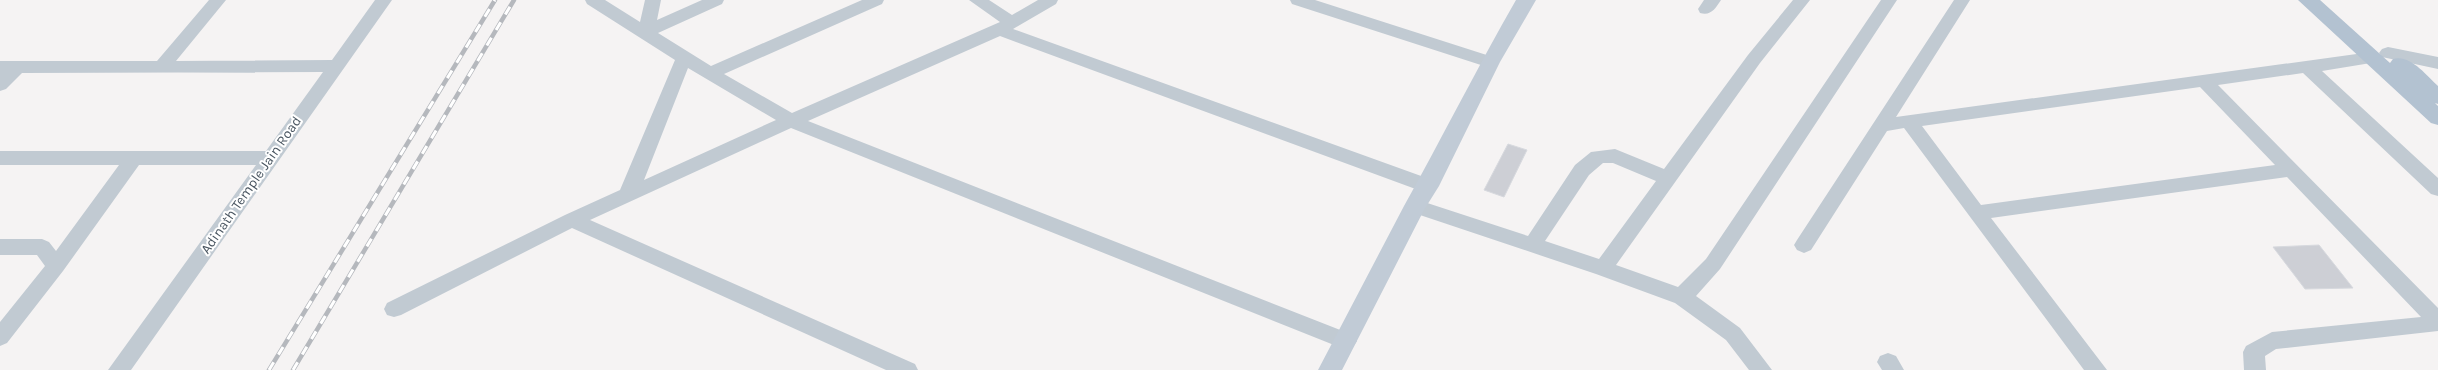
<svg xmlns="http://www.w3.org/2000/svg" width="2438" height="370" viewBox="0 0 2438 370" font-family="Karla,sans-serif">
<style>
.building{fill:#cdcfd5;stroke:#d7d9de}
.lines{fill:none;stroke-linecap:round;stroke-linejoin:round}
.street{fill:#c1cad2;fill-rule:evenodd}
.secondary{fill:#c1cbd6;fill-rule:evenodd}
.primary{fill:#b3c2d1;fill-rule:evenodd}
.rail-casing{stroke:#b5b8bd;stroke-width:4.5}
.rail{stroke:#fff;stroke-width:3;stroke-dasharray:9;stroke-linecap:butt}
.labels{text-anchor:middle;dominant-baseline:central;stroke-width:4;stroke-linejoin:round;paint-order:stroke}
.street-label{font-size:14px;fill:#4a5661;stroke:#fff}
</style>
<rect width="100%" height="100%" fill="#f5f3f3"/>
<!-- building -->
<path class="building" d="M 1508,144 L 1527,150 L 1504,197 L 1484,190 Z
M 2319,245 L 2353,288 L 2305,289 L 2273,247 Z"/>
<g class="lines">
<!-- street -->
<path class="street" d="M 209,0 L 226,0 L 176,61 L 332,60 L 375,0 L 392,0 L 131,370 L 108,370 L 256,165 L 139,165 L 63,271 L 7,343 L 0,346 L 0,322 L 45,266 L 37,255 L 0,255 L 0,239 L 42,239 L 49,242 L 56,251 L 119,165 L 0,165 L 0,151 L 266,151 L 323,72 L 22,73 L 6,89 L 0,91 L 0,61 L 157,61 Z
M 585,0 L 605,0 L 640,22 L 645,0 L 661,0 L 657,20 L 702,0 L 724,0 L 722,4 L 658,33 L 711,66 L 862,0 L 884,0 L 882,4 L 724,74 L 792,113 L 1000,22 L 969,0 L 989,0 L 1012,15 L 1038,0 L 1058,0 L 1056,4 L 1013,29 L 1435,181 L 1438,186 L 1435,191 L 1428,193 L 1421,191 L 1000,36 L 808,121 L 1353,335 L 1357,341 L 1353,347 L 1346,350 L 1339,347 L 791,128 L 590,220 L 915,364 L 918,370 L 886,370 L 572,228 L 401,315 L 394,317 L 387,315 L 384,309 L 387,303 L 565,215 L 620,190 L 675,60 L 587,4 ZM 688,68 L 776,120 L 644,180 Z
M 1290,0 L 1315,0 L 1496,58 L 1499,62 L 1496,66 L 1484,66 L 1292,4 Z
M 1704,0 L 1721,0 C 1715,9 1711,16 1700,13 L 1698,9 Z
M 1793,0 L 1810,0 L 1760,63 L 1616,265 L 1678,287 L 1706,259 L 1881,0 L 1897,0 L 1720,269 L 1696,296 L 1740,328 L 1772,370 L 1749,370 L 1726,340 L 1675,303 L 1596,274 L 1408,211 L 1405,206 L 1408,201 L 1415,199 L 1528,236 L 1575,165 L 1591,152 L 1615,149 L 1664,169 L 1748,55 ZM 1603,163 L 1613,163 L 1656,181 L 1599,259 L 1545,241 L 1589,175 Z
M 1954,0 L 1970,0 L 1896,117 L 2371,52 L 2377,54 L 2380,58 L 2377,62 L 2322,71 L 2438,178 L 2438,196 L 2431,194 L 2303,73 L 2218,85 L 2438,308 L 2438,331 L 2276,349 L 2265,356 L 2266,370 L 2244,370 L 2243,352 L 2246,346 L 2272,332 L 2421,317 L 2287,177 L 1991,218 L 2107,370 L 2084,370 L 1904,128 L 1887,131 L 1811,250 L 1804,253 L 1797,250 L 1794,245 L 1797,240 ZM 2200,87 L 2275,165 L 1981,205 L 1922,126 Z
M 2388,47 L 2438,57 L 2438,69 L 2382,57 L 2379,53 L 2382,49 Z
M 1888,353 L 1896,356 L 1904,370 L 1882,370 L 1877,362 L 1880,356 Z"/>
<!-- secondary -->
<path class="secondary" d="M 1516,0 L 1536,0 L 1500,62 L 1439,186 L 1424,210 L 1342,370 L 1318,370 L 1404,206 C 1442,138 1477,68 1516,0 Z"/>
<!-- primary -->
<path class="primary" d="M 2298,0 L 2320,0 L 2390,63 L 2393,59 C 2410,54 2426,75 2438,86 L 2438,104 L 2435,103 L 2438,106 L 2438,125 L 2431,123 Z"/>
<!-- rail casing -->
<g class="rail-casing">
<path id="rail" d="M 269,370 L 495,0
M 293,370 L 514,0"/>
</g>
<!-- rail -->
<use href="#rail" class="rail"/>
</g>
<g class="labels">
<!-- street labels -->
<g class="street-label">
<text transform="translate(251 185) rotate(-55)">Adinath Temple Jain Road</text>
</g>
</g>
</svg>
